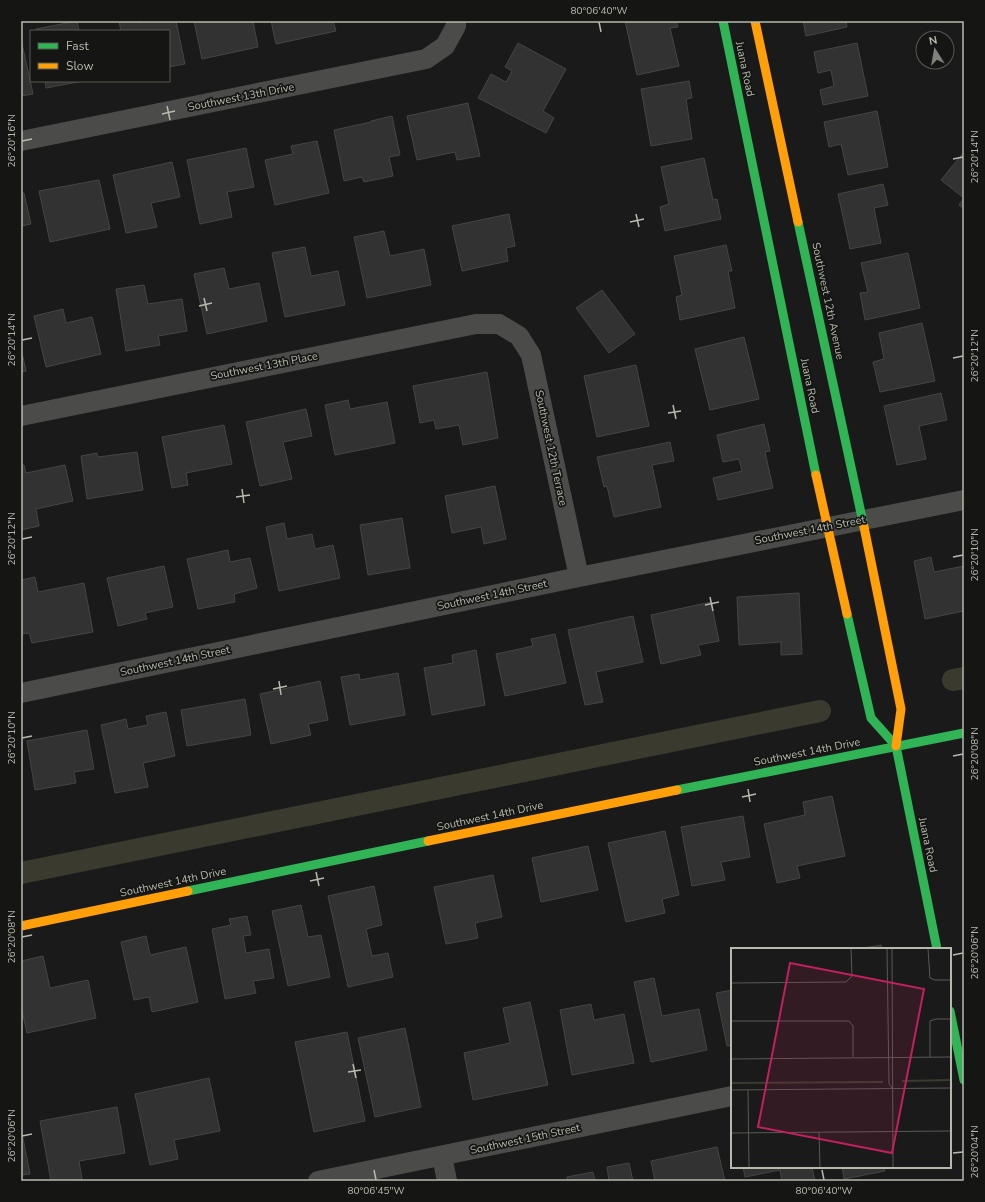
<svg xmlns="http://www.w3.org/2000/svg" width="985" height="1202" viewBox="0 0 985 1202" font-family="'Nunito Sans',sans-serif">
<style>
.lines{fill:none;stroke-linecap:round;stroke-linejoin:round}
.canal{stroke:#3a3b2e;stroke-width:22}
.building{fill:#323232;stroke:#454642}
.street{stroke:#4b4c49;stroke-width:20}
.fast{stroke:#30b455;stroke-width:9}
.slow{stroke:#ff9f0a;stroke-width:9}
.ticks{fill:none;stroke:#b5baac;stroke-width:1.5}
.labels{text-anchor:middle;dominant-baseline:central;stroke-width:3.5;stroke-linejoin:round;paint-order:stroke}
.street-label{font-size:11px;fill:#b5baac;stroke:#151614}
.inset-river{fill:none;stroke:#3a3b2e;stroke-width:2}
.inset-road{fill:none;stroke:#585a54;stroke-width:1}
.view{fill:#c1205f;fill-opacity:0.15;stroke:#c1205f;stroke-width:2}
.inset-edge{fill:none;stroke:#b5baac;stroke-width:2}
.neatline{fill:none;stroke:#b5baac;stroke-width:1.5}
.ticks-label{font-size:10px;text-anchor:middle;fill:#b5baac}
</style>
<rect width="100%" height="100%" fill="#1a1a1a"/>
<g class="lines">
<!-- canal -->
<path class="canal" d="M 953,680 L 964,678
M 21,873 L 820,711"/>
</g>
<!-- building -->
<path class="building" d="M 77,21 L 79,31 L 36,31 L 36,29 Z
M 119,21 L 139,21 L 140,23 L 148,21 L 176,21 L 185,64 L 169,67 L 169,31 L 121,31 Z
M 194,21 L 253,21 L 258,47 L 202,59 Z
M 271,21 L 333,21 L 336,31 L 276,44 Z
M 625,21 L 676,21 L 678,27 L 670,28 L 679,66 L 637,75 Z
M 803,21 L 846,21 L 847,27 L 806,36 Z
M 21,39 L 33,94 L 21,96 Z
M 518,43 L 566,69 L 543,111 L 554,118 L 546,133 L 478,98 L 491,74 L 506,82 L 512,71 L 505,67 Z
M 857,43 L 868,96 L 823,105 L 820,90 L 834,86 L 831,70 L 818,73 L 814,52 Z
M 45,81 L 83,81 L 46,88 Z
M 689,81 L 692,98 L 686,99 L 692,139 L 651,146 L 641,89 Z
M 468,103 L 480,156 L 457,160 L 455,152 L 417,160 L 407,116 Z
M 877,111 L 888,167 L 848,175 L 841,144 L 829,147 L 824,122 Z
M 392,116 L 400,155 L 389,157 L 393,176 L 364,182 L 362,177 L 344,181 L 334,130 L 371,122 L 371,121 Z
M 317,141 L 329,193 L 275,205 L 265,160 L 293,154 L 291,146 Z
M 246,148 L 254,187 L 227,192 L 232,217 L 200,224 L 187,160 Z
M 964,152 L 964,209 L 959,205 L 964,198 L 941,180 Z
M 704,158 L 713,200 L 717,199 L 721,219 L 665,231 L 660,207 L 669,204 L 661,167 Z
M 172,162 L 180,197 L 151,203 L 157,227 L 126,233 L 113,175 Z
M 99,180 L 110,229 L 50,242 L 39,191 Z
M 883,184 L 888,205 L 874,208 L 881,243 L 850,249 L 838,194 Z
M 21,193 L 24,193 L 31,224 L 21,226 Z
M 509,214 L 515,246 L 506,248 L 508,261 L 462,271 L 452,226 Z
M 384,231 L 390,256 L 424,249 L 431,285 L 367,298 L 354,237 Z
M 726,245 L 732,271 L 728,271 L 735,308 L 680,320 L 676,297 L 682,295 L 674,256 Z
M 305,247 L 311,276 L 338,271 L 345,305 L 285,317 L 272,253 Z
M 908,253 L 920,308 L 865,320 L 860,293 L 868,292 L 861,263 Z
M 224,268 L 229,289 L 259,283 L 267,321 L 207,334 L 194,274 Z
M 144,285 L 148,304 L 182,299 L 187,331 L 158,336 L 160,345 L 126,351 L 116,289 Z
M 602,290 L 635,334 L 609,353 L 576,308 Z
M 63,309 L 66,323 L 92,317 L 101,354 L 46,367 L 34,316 Z
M 922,323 L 935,381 L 880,392 L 873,362 L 884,359 L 879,333 Z
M 744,337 L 759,399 L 710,410 L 695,349 Z
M 21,348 L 26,371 L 21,372 Z
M 636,365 L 649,426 L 597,437 L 584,376 Z
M 487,372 L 498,438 L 463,445 L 459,425 L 436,429 L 434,420 L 420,423 L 413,386 Z
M 941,393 L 947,420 L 919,426 L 926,459 L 897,465 L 884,406 Z
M 348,400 L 350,409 L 387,402 L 395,443 L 335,455 L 325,405 Z
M 306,409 L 312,436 L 283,442 L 292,479 L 260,486 L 246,422 Z
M 764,424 L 770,451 L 765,452 L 773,488 L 718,500 L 713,478 L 742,471 L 739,459 L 723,462 L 717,435 Z
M 224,425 L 232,464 L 186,473 L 188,485 L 172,488 L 162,437 Z
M 670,442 L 674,461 L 652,465 L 661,507 L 614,517 L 607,486 L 604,487 L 597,457 Z
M 137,452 L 143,490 L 87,499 L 81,456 L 97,453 L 98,457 Z
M 21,465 L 24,465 L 26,473 L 65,465 L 73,501 L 36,509 L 39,526 L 21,530 Z
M 495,486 L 506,539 L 484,544 L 481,527 L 452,533 L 445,496 Z
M 402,518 L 410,568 L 368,575 L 360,525 Z
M 284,523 L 287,539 L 312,534 L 315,549 L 333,545 L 340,578 L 279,591 L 266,527 Z
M 228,550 L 230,562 L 250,558 L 257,588 L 234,594 L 235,602 L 198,609 L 187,559 Z
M 931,557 L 934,572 L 964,566 L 964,611 L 925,619 L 914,561 Z
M 164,566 L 173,607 L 145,613 L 147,619 L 118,626 L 107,578 Z
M 35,577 L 38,592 L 84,583 L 93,632 L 32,643 L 29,633 L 21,634 L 21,580 Z
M 799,593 L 802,654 L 781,655 L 781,642 L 739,645 L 737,597 Z
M 711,602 L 719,641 L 698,645 L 701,655 L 661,664 L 651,615 Z
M 633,616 L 643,662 L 596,672 L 603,702 L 585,705 L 568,630 Z
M 555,634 L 566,683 L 505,696 L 496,654 L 533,646 L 531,639 Z
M 476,650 L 485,705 L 432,715 L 424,668 L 453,663 L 452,655 Z
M 398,673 L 405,715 L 350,725 L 341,677 L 359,674 L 360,680 Z
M 320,681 L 328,720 L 308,724 L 311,735 L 271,744 L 260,694 Z
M 245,699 L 251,735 L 187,746 L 181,710 Z
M 166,712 L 175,756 L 143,763 L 148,787 L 115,793 L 101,725 L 126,719 L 128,729 L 148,725 L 146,716 Z
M 87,730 L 94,769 L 74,772 L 76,783 L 35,790 L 27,741 Z
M 832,796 L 845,856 L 797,866 L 800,878 L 777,883 L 764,824 L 805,815 L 803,802 Z
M 743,816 L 750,857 L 721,862 L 725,880 L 692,886 L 681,827 Z
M 665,831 L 679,895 L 662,899 L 665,913 L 626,922 L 608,843 Z
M 588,846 L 598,890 L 541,902 L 532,858 Z
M 493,875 L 502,917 L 475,923 L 478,938 L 446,944 L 434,887 Z
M 374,886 L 382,925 L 366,929 L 372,956 L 388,953 L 393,977 L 348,987 L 328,896 Z
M 301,905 L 308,937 L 321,935 L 330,977 L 288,986 L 272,911 Z
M 247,916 L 251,935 L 243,936 L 246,953 L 269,949 L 274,978 L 253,981 L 256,993 L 225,999 L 212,929 L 231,925 L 229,919 Z
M 146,936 L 150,955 L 186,947 L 198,1002 L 152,1012 L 149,997 L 134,1000 L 121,942 Z
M 881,945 L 882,949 L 858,949 Z
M 43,956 L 50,988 L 88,980 L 96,1018 L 27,1033 L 21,1006 L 21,961 Z
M 654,978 L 662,1016 L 699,1009 L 707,1050 L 651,1062 L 634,982 Z
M 732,990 L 732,1045 L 727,1046 L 716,993 Z
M 530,1002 L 548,1085 L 473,1100 L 464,1053 L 510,1043 L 503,1008 Z
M 591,1004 L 594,1020 L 624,1014 L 634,1063 L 572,1075 L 560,1010 Z
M 405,1028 L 421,1107 L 375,1117 L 358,1038 Z
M 347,1032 L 365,1121 L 314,1132 L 295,1042 Z
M 209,1078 L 220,1131 L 174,1140 L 178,1159 L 150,1165 L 135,1094 Z
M 117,1107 L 125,1153 L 79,1161 L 82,1179 L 73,1181 L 51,1181 L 40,1121 Z
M 21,1128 L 30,1174 L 21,1175 Z
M 717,1147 L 725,1181 L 655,1181 L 651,1161 Z
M 629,1163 L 633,1181 L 608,1181 L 609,1181 L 607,1167 Z
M 743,1167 L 812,1167 L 815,1181 L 782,1181 L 780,1170 L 745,1177 Z
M 842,1167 L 884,1167 L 885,1171 L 844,1179 Z
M 593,1172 L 595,1181 L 567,1181 L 567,1177 Z"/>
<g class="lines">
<!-- street -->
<path class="street" d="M 21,141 L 426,59 L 445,46 L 456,26 L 456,21
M 21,416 L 476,324 L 499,324 L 519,336 L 531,355 L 579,577
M 21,693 L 579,577 L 964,500
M 442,1156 L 447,1181
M 318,1181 L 732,1096"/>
<!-- fast -->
<path class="fast" d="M 723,21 L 816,475
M 798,222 L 864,527
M 847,614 L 871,718 L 896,746
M 896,746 L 937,949
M 677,790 L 964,733
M 188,891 L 428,841
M 950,1011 L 964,1080"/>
<!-- slow -->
<path class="slow" d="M 755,21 L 798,222
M 816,475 L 847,614
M 864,527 L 901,709 L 896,746
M 428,841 L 677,790
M 21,926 L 188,891"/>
</g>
<!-- ticks -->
<path class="ticks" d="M 599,22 L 601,32M 167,106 L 170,120M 162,114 L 175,111M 22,141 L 32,139M 953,159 L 963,157M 636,214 L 639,227M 630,222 L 644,219M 204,298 L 207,311M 199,306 L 212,303M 22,340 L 32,338M 953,358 L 963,356M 673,405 L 676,419M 668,413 L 681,411M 242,489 L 244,503M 236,497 L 250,495M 22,539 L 32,537M 953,557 L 963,555M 710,597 L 713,611M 705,605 L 719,602M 279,681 L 281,695M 273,689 L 287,686M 22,738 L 32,736M 953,756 L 963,754M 748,789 L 750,802M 742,797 L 756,794M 316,872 L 319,886M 310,881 L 324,878M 22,937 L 32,935M 953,955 L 963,953M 353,1064 L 356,1078M 348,1072 L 361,1070M 22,1136 L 32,1134M 953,1153 L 963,1152M 374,1170 L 376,1180M 822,1170 L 824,1180"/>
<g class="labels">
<!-- street labels -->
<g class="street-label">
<text transform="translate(745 69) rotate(78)">Juana Road</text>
<text transform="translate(241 97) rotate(-11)">Southwest 13th Drive</text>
<text transform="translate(828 301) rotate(78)">Southwest 12th Avenue</text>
<text transform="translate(264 366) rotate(-11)">Southwest 13th Place</text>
<text transform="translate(810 386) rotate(78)">Juana Road</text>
<text transform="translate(551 448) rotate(78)">Southwest 12th Terrace</text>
<text transform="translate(810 530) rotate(-11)">Southwest 14th Street</text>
<text transform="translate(492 595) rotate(-12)">Southwest 14th Street</text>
<text transform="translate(175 661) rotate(-12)">Southwest 14th Street</text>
<text transform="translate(807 752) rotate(-11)">Southwest 14th Drive</text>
<text transform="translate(490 816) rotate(-12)">Southwest 14th Drive</text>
<text transform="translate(928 845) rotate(78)">Juana Road</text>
<text transform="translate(173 882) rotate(-12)">Southwest 14th Drive</text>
<text transform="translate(525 1139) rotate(-12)">Southwest 15th Street</text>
</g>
</g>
<!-- overview -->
<g transform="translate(731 948)">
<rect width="220" height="220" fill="#1a1a1a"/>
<path class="inset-river" d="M 171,133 L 220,132M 0,135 L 152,134"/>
<path class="inset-road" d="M 156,1 L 158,136 L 161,140M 161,1 L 162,219M 197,1 L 199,30 L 204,32 L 220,32M 0,35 L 115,34 L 121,28 L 120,1M 0,73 L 118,73 L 122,78 L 122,109M 199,109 L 199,73 L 205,71 L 220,71M 0,111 L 220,109M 0,142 L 220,140M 17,142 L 18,219M 88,184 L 89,219M 0,185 L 220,183"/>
<path class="view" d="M 59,15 L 193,41 L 161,205 L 27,179 Z"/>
<rect width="220" height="220" class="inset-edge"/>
</g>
<!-- border -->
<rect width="985" height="1202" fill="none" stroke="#151614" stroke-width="44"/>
<!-- legend -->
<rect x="30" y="30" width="140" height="52" fill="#151614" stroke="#555851"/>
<rect x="38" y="43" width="20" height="6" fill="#30b455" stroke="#555851"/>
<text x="66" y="50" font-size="12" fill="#b5baac">Fast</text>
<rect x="38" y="63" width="20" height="6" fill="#ff9f0a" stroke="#555851"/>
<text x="66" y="70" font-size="12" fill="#b5baac">Slow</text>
<!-- north arrow -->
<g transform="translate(935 50) rotate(349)"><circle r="19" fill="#151614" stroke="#555851"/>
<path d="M0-3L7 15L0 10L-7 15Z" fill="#7f8279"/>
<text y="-6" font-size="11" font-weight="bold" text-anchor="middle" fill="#b5baac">N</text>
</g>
<rect x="22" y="22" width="941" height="1158" class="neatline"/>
<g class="ticks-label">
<text x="599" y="14">80°06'40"W</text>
<text transform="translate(11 141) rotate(-90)" y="4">26°20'16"N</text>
<text transform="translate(974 157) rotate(-90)" y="4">26°20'14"N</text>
<text transform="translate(11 340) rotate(-90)" y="4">26°20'14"N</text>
<text transform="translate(974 356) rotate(-90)" y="4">26°20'12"N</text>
<text transform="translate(11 539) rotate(-90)" y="4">26°20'12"N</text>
<text transform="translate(974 555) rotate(-90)" y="4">26°20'10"N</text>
<text transform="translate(11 738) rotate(-90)" y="4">26°20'10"N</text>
<text transform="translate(974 754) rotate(-90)" y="4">26°20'08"N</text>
<text transform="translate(11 937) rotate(-90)" y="4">26°20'08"N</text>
<text transform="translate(974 953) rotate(-90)" y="4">26°20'06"N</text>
<text transform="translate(11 1136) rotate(-90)" y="4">26°20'06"N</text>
<text transform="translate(974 1152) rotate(-90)" y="4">26°20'04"N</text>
<text x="376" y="1194">80°06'45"W</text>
<text x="824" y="1194">80°06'40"W</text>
</g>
</svg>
